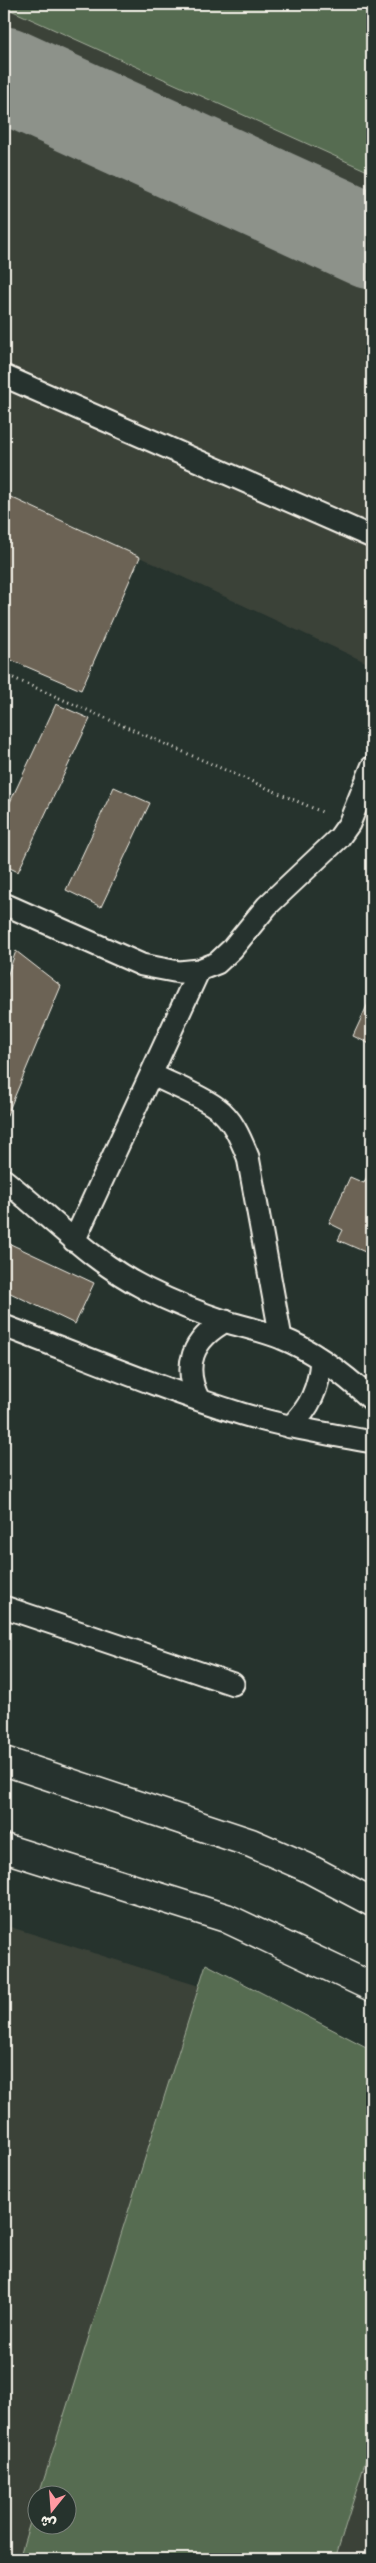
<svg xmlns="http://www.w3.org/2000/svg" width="376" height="2563" viewBox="0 0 376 2563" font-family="'Patrick Hand','Playpen Sans Arabic',sans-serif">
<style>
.built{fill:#3b4239}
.green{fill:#566c51;stroke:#a5ae9c}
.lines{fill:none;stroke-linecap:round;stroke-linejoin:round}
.taxiway{stroke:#8d928a;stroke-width:95}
.building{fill:#6c6455;stroke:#f4f1e8}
.service-casing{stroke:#f4f1e8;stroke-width:25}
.primary-casing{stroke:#f4f1e8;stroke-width:31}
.path{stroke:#f4f1e8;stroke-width:3;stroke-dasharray:1 4;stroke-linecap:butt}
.service{stroke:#26332d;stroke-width:21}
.primary{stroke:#26332d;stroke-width:28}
</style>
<rect width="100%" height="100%" fill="#26332d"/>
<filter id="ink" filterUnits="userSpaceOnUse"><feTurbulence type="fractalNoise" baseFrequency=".02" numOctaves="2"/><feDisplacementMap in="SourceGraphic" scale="10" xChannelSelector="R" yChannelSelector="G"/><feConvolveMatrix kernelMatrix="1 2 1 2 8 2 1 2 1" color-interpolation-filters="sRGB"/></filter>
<g filter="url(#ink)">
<!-- built -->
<path class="built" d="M 4,7 L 372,173 L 372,665 L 4,494 Z
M 4,1925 L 199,1986 L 19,2559 L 4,2559 Z
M 372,2440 L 372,2559 L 335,2559 Z"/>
<!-- green -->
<path class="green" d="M 4,4 L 372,4 L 372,173 L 4,7 Z
M 206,1964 L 372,2050 L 372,2440 L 335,2559 L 19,2559 L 37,2499 L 38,2526 L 68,2526 L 68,2496 L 39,2495 Z"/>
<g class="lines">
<!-- taxiway -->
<path class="taxiway" d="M 4,74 L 372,242"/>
</g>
<!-- building -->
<path class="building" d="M 4,494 L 140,557 L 81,690 L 4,657 Z
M 56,704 L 90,719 L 18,872 L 4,865 L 4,815 Z
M 114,787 L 150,803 L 101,907 L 66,890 Z
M 16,951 L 61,986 L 4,1122 L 4,985 Z
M 372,995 L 372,1045 L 353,1036 Z
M 372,1165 L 372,1255 L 338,1240 L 343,1230 L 329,1223 L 350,1177 L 364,1183 Z
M 4,1241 L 94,1283 L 75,1324 L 4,1290 Z"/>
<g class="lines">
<!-- service casing -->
<g class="service-casing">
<path id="service" d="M 4,376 L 372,537
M 4,904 L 142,965 L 179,972 L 199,970 L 217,963 L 232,949 L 267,906 L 339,838 L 349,824 L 372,767
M 151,1074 C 172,1085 198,1094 217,1108 C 233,1119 241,1140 248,1157 L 281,1338
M 4,1180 C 51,1217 92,1262 146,1289 C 172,1302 199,1313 227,1322 C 245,1327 264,1331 281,1338 C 315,1351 346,1376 372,1400
M 74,1241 L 199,970
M 4,1326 C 83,1356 161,1389 242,1414 C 285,1427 329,1434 372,1442
M 199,1400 C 182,1366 192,1339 226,1321
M 290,1427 C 310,1408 319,1388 321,1360
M 4,1607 L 233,1684"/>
</g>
<!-- primary casing -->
<g class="primary-casing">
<path id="primary" d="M 4,1761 L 251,1843 L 306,1867 L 372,1902
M 4,1848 L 226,1918 L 372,1987"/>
</g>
<!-- path -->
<path class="path" d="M 4,674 L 322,812"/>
<!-- service -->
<use href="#service" class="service"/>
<!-- primary -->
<use href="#primary" class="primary"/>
</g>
</g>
<!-- margin -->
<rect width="376" height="2563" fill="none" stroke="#26332d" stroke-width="20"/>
<rect x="10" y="10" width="356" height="2543" fill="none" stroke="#f4f1e8" stroke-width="2" filter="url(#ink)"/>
<!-- north arrow -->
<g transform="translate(52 2510) rotate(197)"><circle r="24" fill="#26332d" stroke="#787f78"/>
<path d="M0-4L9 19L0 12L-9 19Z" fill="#ff9aa2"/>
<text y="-8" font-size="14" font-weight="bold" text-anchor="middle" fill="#f4f1e8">ش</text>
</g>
</svg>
